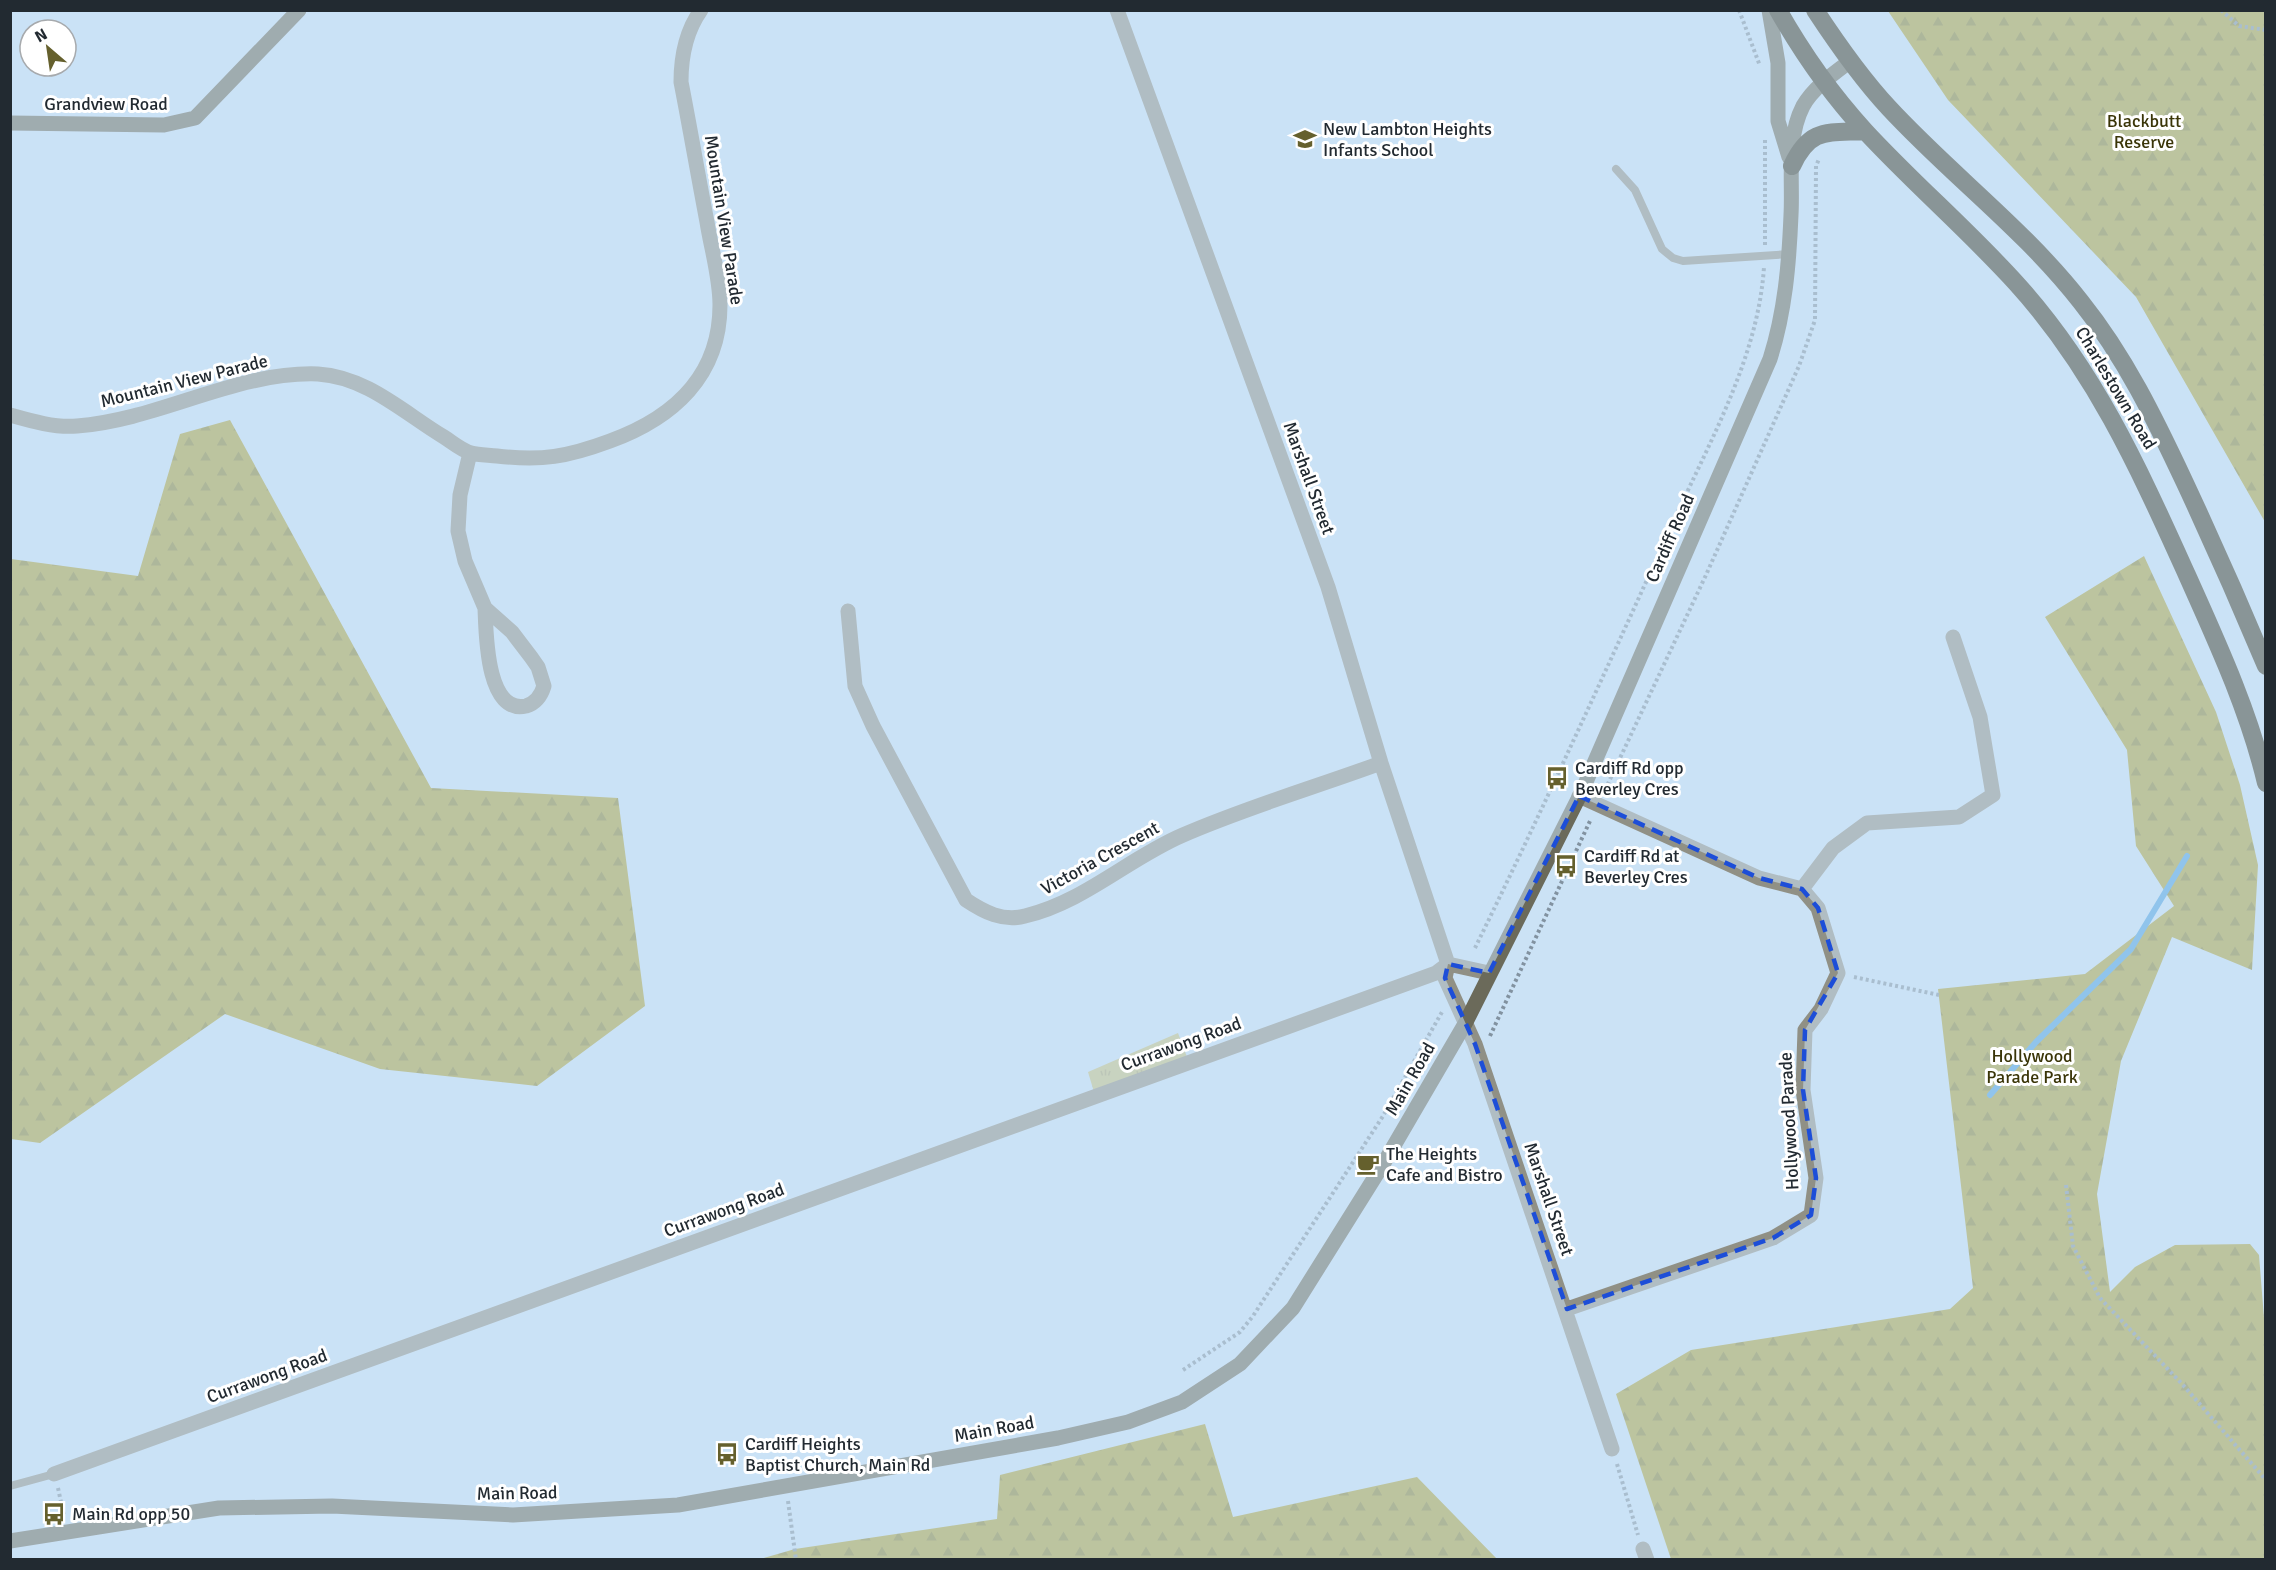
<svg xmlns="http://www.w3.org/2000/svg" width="2276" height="1570" viewBox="0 0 2276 1570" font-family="Signika,sans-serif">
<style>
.grass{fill:url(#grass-tufts)}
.forest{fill:url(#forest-firs)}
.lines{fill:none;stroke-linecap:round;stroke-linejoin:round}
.stream{stroke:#49a1e0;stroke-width:6}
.path{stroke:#8292a0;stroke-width:4;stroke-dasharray:3 3;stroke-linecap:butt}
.lane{stroke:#909085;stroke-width:8}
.street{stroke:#909085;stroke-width:15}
.secondary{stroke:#6b6a5a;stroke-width:15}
.highway{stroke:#3b3924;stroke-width:18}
.marked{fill:none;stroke:#1d4ed8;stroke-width:4.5;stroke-dasharray:12 8;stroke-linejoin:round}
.labels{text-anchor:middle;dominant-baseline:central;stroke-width:6;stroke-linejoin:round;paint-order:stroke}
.street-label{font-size:18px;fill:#222a31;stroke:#fff}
.park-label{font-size:18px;fill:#3a3508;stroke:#fff}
.poi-label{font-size:18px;fill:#222a31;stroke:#fff;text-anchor:start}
</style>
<defs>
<pattern id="grass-tufts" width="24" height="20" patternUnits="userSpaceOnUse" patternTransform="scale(1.5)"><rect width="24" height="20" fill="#c6c07f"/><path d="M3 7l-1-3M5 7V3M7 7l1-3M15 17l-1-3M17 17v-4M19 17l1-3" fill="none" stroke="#aaa56e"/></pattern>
<pattern id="forest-firs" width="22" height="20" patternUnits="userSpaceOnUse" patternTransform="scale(1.5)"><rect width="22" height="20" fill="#aba036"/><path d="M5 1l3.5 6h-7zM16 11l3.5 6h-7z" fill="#8b832e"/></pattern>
</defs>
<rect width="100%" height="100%" fill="#cbe2f5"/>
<!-- grass -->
<path class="grass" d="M 1178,1033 L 1187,1057 L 1094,1092 L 1088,1072 Z"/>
<!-- forest -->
<path class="forest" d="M 1888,11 L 2265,11 L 2265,522 L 2136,297 L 1948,100 Z
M 230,420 L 431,788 L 618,798 L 645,1006 L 537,1086 L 380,1069 L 225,1014 L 40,1143 L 11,1139 L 11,559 L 138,576 L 180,434 Z
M 2144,556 L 2216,712 L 2240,785 L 2258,865 L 2252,970 L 2172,937 L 2121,1061 L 2097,1194 L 2110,1292 L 2135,1267 L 2175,1245 L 2250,1244 L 2259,1255 L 2266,1343 L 2265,1559 L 1671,1559 L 1616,1394 L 1691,1350 L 1950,1309 L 1973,1288 L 1938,989 L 2085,974 L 2174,906 L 2136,846 L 2127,750 L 2045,617 Z
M 1205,1424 L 1233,1517 L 1417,1477 L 1497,1559 L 760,1559 L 795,1549 L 997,1519 L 1000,1475 Z"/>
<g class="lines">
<!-- stream -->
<path class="stream" d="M 1990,1095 L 2036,1042 L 2131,949 L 2187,856"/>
<!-- path -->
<path class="path" d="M 1739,10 L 1760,66
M 2221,10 L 2239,26 L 2266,30
M 1765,245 L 1765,138
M 1605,790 L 1706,575 L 1799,366 L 1815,320 L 1816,166 L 1819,159
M 1475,948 C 1543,809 1607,668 1671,527 C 1708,444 1758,359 1764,267
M 1854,977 L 1939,995
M 1490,1036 L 1590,821
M 2066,1185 L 2073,1246 L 2100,1298 L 2183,1385 L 2266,1480
M 1183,1370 L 1240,1332 L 1253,1316 L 1383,1116 L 1442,1012
M 1617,1464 L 1638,1535
M 58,1488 L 64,1516
M 788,1501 L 796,1560"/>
<!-- lane -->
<path class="lane" d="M 1616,169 L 1635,190 L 1662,249 L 1673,258 L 1683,261 L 1790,254
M 10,1486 L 54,1474"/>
<!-- street -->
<path class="street" d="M 1117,10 L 1328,587 L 1381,763 L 1448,964 L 1445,978 L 1475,1044 L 1612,1449
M 10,415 C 31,421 55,428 77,426 C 159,420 236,371 318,374 C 367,377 404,413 444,437 C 452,442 461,450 471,453 C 478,455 488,455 497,456 C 542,461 567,457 610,441 C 673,418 720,376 720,305 C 720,277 711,248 707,222 C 698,175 690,128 681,82 C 681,57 686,31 701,10
M 470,453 L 460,495 L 458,531 L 465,561 L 485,608 L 512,632 L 531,657 L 538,667 L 544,686 C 541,696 536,703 526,706 C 486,715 486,632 485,608
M 848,611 L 855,686 L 873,726 L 966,900 C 984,912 1003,922 1025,916 C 1084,902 1129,858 1183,835 C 1247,807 1316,787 1381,763
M 1579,796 L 1759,878 L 1802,889 L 1833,848 L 1867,823 L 1959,817 L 1993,795 L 1980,717 L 1953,637
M 1567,1309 L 1773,1238 L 1811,1215 L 1816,1178 L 1803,1090 L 1805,1030 L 1821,1009 L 1838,973 L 1818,908 L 1802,889
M 54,1474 L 1436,973 L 1448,964 L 1489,973
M 1643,1549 L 1647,1560"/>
<!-- secondary -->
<path class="secondary" d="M 1769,10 L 1778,63 L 1778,121 L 1789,157
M 10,123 L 164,125 L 195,118 L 299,10
M 10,1541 L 219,1508 L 332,1506 L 513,1515 L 678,1505 L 1058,1438 L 1128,1422 L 1182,1402 L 1240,1364 L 1293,1308 L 1385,1161 L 1466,1022 L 1582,791 L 1770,359 C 1785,312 1789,264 1791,215 C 1793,180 1786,139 1803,106 C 1813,88 1833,74 1849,62"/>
<!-- highway -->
<path class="highway" d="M 1778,10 C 1803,54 1831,94 1865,131 C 1913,183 1968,230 2016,283 C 2095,370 2139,469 2187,575 C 2217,642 2249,711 2266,783
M 1815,10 C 1838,45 1861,78 1889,108 C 1951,175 2025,230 2081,302 C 2125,357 2155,419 2185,483 C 2213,543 2240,604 2266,666
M 1792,166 C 1810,127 1828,133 1865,131"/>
</g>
<!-- marked area -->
<path d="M0 0H2276V1570H0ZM 1579,796 L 1759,878 L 1802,889 L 1818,908 L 1838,973 L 1805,1030 L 1803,1090 L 1816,1178 L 1811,1215 L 1773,1238 L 1567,1309 L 1475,1044 L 1445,978 L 1448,964 L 1489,973 Z" fill="#cbe2f5" fill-opacity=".55" fill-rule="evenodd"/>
<path class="marked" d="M 1579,796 L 1759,878 L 1802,889 L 1818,908 L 1838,973 L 1805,1030 L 1803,1090 L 1816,1178 L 1811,1215 L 1773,1238 L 1567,1309 L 1475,1044 L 1445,978 L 1448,964 L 1489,973 Z"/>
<!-- icons -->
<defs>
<g id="school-bare" transform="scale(1.8)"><path d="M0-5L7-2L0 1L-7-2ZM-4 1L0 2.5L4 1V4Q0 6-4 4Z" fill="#65602d" stroke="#fff" stroke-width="2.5" paint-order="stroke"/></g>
<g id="bus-bare" transform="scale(1.8)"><path d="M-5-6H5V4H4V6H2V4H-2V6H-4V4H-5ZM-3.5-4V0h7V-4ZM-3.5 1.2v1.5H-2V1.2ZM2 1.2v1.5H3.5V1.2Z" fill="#65602d" stroke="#fff" stroke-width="2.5" paint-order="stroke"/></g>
<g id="cafe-bare" transform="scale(1.8)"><path d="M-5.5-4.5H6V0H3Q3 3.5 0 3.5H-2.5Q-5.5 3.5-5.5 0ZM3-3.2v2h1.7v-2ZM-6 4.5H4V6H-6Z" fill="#65602d" stroke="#fff" stroke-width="2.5" paint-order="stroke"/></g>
</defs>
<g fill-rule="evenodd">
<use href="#school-bare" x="1305" y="139"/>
<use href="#bus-bare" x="1557" y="778"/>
<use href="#bus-bare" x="1566" y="866"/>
<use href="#cafe-bare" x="1368" y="1164"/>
<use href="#bus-bare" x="727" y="1454"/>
<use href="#bus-bare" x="54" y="1514"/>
</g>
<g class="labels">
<!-- street labels -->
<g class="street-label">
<text x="106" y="104">Grandview Road</text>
<text transform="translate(724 220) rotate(81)">Mountain View Parade</text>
<text transform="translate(184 381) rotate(-14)">Mountain View Parade</text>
<text transform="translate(2116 388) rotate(59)">Charlestown Road</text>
<text transform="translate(1309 478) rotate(70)">Marshall Street</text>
<text transform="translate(1670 538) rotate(-66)">Cardiff Road</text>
<text transform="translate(1100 858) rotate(-29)">Victoria Crescent</text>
<text transform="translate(1181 1044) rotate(-20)">Currawong Road</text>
<text transform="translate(1410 1079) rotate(-60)">Main Road</text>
<text transform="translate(1789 1121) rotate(-93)">Hollywood Parade</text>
<text transform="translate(1549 1199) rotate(71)">Marshall Street</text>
<text transform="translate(724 1210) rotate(-20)">Currawong Road</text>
<text transform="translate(267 1376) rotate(-20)">Currawong Road</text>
<text transform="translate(994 1429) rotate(-10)">Main Road</text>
<text transform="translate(517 1493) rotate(-1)">Main Road</text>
</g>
<!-- park labels -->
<g class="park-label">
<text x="2144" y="121">Blackbutt<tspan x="2144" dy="21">Reserve</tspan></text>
<text x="2032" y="1056">Hollywood<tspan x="2032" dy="21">Parade Park</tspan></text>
</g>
<!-- poi labels -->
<g class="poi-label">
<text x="1323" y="129">New Lambton Heights<tspan x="1323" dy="21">Infants School</tspan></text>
<text x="1575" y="768">Cardiff Rd opp<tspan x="1575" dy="21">Beverley Cres</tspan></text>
<text x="1584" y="856">Cardiff Rd at<tspan x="1584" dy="21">Beverley Cres</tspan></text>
<text x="1386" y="1154">The Heights<tspan x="1386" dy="21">Cafe and Bistro</tspan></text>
<text x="745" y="1444">Cardiff Heights<tspan x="745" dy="21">Baptist Church, Main Rd</tspan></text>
<text x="72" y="1514">Main Rd opp 50</text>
</g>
</g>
<!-- border -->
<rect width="2276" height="1570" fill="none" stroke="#222a31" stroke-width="24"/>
<!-- north arrow -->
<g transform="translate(48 48) rotate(331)"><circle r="28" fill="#ffffff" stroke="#a7aaad" stroke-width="1.5"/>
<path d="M0-4.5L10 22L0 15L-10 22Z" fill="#65602d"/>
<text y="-9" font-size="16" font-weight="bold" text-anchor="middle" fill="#222a31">N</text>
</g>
</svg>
